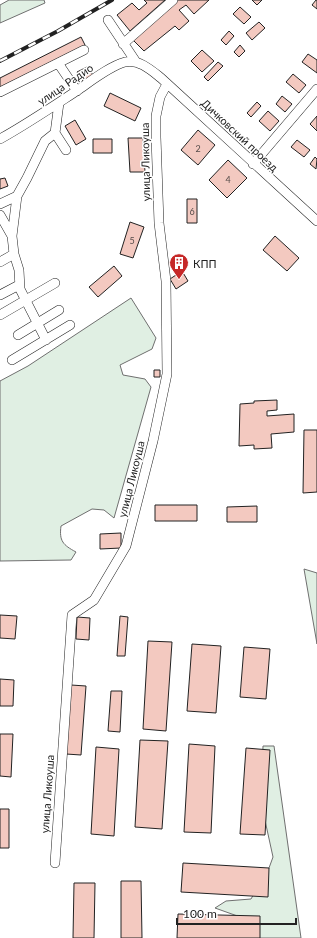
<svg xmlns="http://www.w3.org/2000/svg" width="317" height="938" viewBox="0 0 317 938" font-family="Lato,sans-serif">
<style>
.green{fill:#e0efe3;stroke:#6f6f6f}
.building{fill:#f3c9c0;stroke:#222}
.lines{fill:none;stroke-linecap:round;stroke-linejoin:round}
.minor-casing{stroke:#222;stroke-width:10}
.minor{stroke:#fff;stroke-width:9}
.rail-casing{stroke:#222;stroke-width:4}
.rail{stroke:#fff;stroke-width:2.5;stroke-dasharray:8;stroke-linecap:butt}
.labels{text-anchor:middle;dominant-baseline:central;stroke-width:3;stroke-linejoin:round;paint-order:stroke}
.number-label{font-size:9px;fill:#564c4a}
.street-label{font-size:11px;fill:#222;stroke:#fff}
.poi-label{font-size:11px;fill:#222;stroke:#fff;text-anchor:start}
</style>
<rect width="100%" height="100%" fill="#fff"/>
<!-- green -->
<path class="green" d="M 9,0 L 44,0 L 45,3 L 0,23 L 0,5 Z
M 131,298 L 156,338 L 152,349 L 120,365 L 123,375 L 145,379 L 151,387 L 114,518 L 104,510 L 92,509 L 61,526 C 59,541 63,545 76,552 L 71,560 L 0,561 L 0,381 L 28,366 Z
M 304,569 L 317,573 L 317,644 Z
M 263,746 L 274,746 L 301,938 L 257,938 L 257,923 L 215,908 L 226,901 L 251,899 L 269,868 L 273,857 L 261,802 Z"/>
<!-- building -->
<path class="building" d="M 144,0 L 165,0 L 130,31 L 117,15 L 132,3 L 139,10 L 147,3 Z
M 178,0 L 209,0 L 194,14 L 186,5 L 179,10 L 189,21 L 179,30 L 175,26 L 144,51 L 133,40 Z
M 252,0 L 262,0 L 257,5 Z
M 316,0 L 317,0 L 317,9 L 312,5 Z
M 240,7 L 251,17 L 244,24 L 233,14 Z
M 259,22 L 265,28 L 252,40 L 246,33 Z
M 229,31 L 234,36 L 226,45 L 221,40 Z
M 81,37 L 85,45 L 0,87 L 0,78 Z
M 240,45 L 245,51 L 239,57 L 234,52 Z
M 202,50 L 214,61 L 202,72 L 191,61 Z
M 308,54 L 317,60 L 317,73 L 302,62 Z
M 218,62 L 223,66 L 208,81 L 204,77 Z
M 87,67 L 93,75 L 83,81 L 77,72 Z
M 293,74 L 306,85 L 299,93 L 286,82 Z
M 110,93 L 141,108 L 135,121 L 104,106 Z
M 282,96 L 292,104 L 285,112 L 276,104 Z
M 257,102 L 261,106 L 251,117 L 247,113 Z
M 268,111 L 279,121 L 270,131 L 259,121 Z
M 317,116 L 317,131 L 310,124 Z
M 75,120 L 86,139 L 76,145 L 65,126 Z
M 198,130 L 215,145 L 198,165 L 181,150 Z
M 128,138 L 143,138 L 145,172 L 130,172 Z
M 93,139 L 112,139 L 112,153 L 93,153 Z
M 297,140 L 310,150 L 304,157 L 291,147 Z
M 315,157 L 317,159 L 316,169 L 310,164 Z
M 228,160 L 247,178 L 227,198 L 209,180 Z
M 5,178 L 8,186 L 0,189 L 0,179 Z
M 187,199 L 197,199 L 197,223 L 187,223 Z
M 130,222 L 144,227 L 133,258 L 120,254 Z
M 275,236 L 299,258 L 287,271 L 263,250 Z
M 114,266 L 122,276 L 98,297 L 89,287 Z
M 182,271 L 188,281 L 176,289 L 170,279 Z
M 154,370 L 160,370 L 160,377 L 154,377 Z
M 277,400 L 277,410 L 267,411 L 267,416 L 294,414 L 294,432 L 271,434 L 272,448 L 254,449 L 254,445 L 239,446 L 240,404 L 254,403 L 254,401 Z
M 304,430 L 317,430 L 317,492 L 303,493 Z
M 155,505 L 197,505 L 197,521 L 155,521 Z
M 257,506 L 257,522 L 227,522 L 227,507 Z
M 121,533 L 121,548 L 100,549 L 100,534 Z
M 0,615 L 17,616 L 15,639 L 0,638 Z
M 120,616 L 128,617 L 125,656 L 117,656 Z
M 77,617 L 90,618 L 89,640 L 76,639 Z
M 148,641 L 172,642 L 166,731 L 143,729 Z
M 192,644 L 221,646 L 216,713 L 187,711 Z
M 244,647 L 270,649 L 266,699 L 240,697 Z
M 0,679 L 14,680 L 13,706 L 0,706 Z
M 71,685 L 86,686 L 81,755 L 66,754 Z
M 111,691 L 122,691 L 120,732 L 108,731 Z
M 0,734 L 13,734 L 11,777 L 0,776 Z
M 140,740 L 168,741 L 162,829 L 135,827 Z
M 189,744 L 215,746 L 211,833 L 184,832 Z
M 96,747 L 119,749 L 114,836 L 91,834 Z
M 246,748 L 270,750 L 265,835 L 240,834 Z
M 0,809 L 9,809 L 9,848 L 0,848 Z
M 183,863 L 269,868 L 268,897 L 181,892 Z
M 121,881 L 141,881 L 142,938 L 121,938 Z
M 74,883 L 95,883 L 94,938 L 73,938 Z
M 178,914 L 260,916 L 260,938 L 177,938 Z"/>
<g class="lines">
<!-- minor casing -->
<g class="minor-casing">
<path id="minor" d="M 108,20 L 136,62
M 123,44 L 173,0
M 58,63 L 77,91
M 0,92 L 84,50
M 55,133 L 59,103
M 0,139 C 27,124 52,107 78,90 C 91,81 110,66 125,62 C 139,59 151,70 161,78 L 317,221
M 253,164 L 317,89
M 0,204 L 17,196
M 0,215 L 12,236
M 0,262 L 14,254
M 0,295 L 19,285
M 0,315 L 55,283
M 18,335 L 59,310
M 46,340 L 20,289 L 19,270 L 14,254 L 12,236 L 17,196 L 27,178 L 45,141 L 55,133 L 66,150
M 12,360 L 70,325
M 55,863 L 72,615 L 94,600 L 126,546 L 153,441 L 167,374 L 166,281 L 159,223 L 156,137 L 156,116 L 160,97 L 167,84"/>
</g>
<!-- minor -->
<use href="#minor" class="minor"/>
<!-- rail casing -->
<g class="rail-casing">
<path id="rail" d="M 0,61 L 58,31 L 112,0"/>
</g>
<!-- rail -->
<use href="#rail" class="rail"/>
</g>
<!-- icons -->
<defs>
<g id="building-pin" transform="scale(1)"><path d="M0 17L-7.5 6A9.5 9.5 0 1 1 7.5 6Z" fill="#c62828" stroke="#fff"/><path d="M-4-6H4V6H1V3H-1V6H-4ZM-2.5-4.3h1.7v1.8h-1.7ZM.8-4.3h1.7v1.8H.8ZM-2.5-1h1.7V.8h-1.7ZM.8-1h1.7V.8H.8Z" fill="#fff"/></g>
</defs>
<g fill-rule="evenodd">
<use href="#building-pin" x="179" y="263"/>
</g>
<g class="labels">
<!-- number labels -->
<g class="number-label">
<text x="198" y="148">2</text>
<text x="228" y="179">4</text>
<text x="192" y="211">6</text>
<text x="132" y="240">5</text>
</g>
<!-- street labels -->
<g class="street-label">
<text transform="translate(65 84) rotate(-34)">улица Радио</text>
<text transform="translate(240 135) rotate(43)">Дичковский проезд</text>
<text transform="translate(145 162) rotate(-91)">улица Ликоуша</text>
<text transform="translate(131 479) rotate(-76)">улица Ликоуша</text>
<text transform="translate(47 794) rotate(-86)">улица Ликоуша</text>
</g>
<!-- poi labels -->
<g class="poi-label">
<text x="193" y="263">КПП</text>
</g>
</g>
<!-- scale -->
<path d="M177 918v6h119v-6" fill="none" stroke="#222222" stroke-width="2"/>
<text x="183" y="918" font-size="12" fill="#222222" stroke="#ffffff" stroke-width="3" paint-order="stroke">100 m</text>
</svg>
